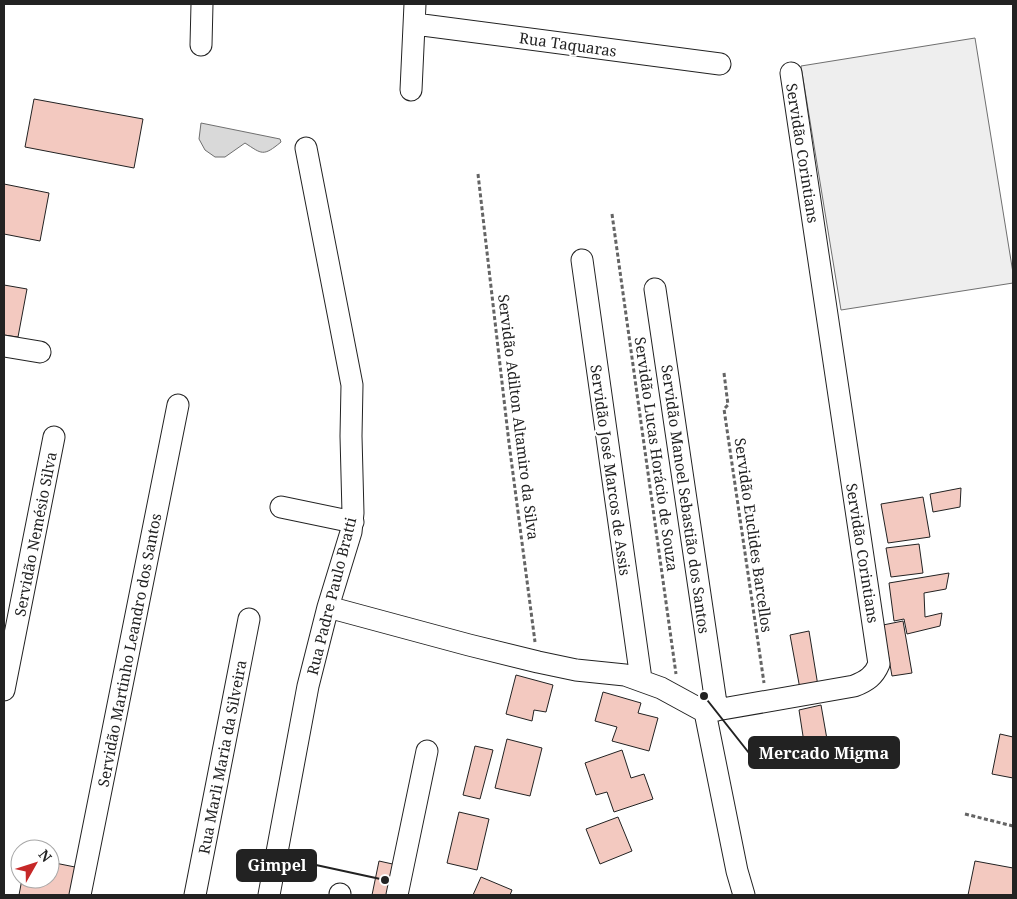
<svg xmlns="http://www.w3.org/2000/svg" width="1017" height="899" viewBox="0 0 1017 899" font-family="'Noto Serif',serif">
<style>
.green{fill:#eee;stroke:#6f6f6f}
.water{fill:#d9d9d9;stroke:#6f6f6f}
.building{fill:#f3c9c0;stroke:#222}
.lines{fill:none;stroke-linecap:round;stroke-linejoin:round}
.minor-casing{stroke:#222;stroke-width:23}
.path{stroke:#646464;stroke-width:3;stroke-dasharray:4 2.5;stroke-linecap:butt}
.minor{stroke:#fff;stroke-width:21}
.labels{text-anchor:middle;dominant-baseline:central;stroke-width:4;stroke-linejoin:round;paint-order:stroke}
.street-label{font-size:15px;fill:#222;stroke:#fff}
.leader{fill:none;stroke:#222;stroke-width:2}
.callout-dot{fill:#222;stroke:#fff;stroke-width:2}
.callout{fill:#222;stroke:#222;stroke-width:2}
.callout-label{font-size:16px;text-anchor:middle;font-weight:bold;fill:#fff}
</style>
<rect width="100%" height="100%" fill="#fff"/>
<!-- green -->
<path class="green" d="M 975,38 L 1013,273 L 1013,283 L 841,310 L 801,66 Z"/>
<!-- water -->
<path class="water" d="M 201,123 L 280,139 L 281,142 C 263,157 262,154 245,143 L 225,157 L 215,157 L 205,150 L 199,139 Z"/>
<!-- building -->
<path class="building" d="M 34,99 L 143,119 L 134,168 L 25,147 Z
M 4,184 L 49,193 L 40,241 L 4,234 Z
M 4,285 L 27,289 L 18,337 L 4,335 Z
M 961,488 L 960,507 L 933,512 L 930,494 Z
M 923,497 L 930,537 L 888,543 L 881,504 Z
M 919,544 L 923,573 L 891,577 L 886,548 Z
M 949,573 L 946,589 L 924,593 L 925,617 L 942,613 L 940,626 L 907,634 L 904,619 L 894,621 L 889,583 Z
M 903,621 L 912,673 L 892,676 L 883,625 Z
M 809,631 L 818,686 L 800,689 L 790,635 Z
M 516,675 L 553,685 L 546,712 L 534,710 L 532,721 L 506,714 Z
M 603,692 L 641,703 L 638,713 L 658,718 L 649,751 L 612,741 L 617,727 L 595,721 Z
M 821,705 L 828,745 L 805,749 L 799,710 Z
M 1000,734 L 1013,737 L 1013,778 L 992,774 Z
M 507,739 L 542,748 L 530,796 L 495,788 Z
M 475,746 L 493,750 L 480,799 L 463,795 Z
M 622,750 L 631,778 L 644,774 L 653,799 L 614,812 L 607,792 L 596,795 L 585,763 Z
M 459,812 L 489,819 L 477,870 L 447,863 Z
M 618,817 L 632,851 L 600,864 L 586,829 Z
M 379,861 L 397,865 L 391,895 L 372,895 Z
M 975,861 L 1013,868 L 1013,895 L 968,895 Z
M 50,862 L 80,868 L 74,895 L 19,895 L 22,879 L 50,879 Z
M 481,877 L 512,890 L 510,895 L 473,895 Z"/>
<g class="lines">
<!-- minor casing -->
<g class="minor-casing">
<path id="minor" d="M 415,24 L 720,64
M 201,45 L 202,4
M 411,90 L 415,4
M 582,260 L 641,679
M 655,289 L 717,710
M 4,346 L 40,352
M 281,507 L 353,522
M 328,607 L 469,645 L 538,662 L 576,670 L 625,675 L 661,688 L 705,712
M 4,690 L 54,437
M 80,895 L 178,405
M 195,895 L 249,619
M 269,895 L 308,686 L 328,607 L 351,532 L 353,513 L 351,436 L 352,385 L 306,148
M 340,895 L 340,894
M 397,895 L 427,751
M 744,895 L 737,871 L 705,712 L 854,686 C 867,681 874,676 879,664 L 791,73"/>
</g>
<!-- path -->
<path class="path" d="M 478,174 L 509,443 L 535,642
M 612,214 L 676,674
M 724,373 L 728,405 L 724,409 L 764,683
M 965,814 L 1013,826"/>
<!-- minor -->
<use href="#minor" class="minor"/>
</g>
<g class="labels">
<!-- street labels -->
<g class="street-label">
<text transform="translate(568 44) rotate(8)">Rua Taquaras</text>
<text transform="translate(803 153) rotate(81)">Servidão Corintians</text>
<text transform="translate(519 417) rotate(83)">Servidão Adilton Altamiro da Silva</text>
<text transform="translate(657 454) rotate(82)">Servidão Lucas Horácio de Souza</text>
<text transform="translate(611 470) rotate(82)">Servidão José Marcos de Assis</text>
<text transform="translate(686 499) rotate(82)">Servidão Manoel Sebastião dos Santos</text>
<text transform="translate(35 534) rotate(-79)">Servidão Nemésio Silva</text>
<text transform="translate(754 535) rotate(82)">Servidão Euclides Barcellos</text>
<text transform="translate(863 553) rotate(81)">Servidão Corintians</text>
<text transform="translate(331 596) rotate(-76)">Rua Padre Paulo Bratti</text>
<text transform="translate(129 650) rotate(-79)">Servidão Martinho Leandro dos Santos</text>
<text transform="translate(222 757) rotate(-79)">Rua Marli Maria da Silveira</text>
</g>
</g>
<!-- callouts -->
<path class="leader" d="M704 696L749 753M385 880L316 865"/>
<g class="callout-dot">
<circle cx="704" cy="696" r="5"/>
<circle cx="385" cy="880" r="5"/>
</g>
<g class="callout">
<rect x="749" y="737" width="150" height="31" rx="5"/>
<rect x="237" y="850" width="79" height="31" rx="5"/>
</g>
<g class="callout-label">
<text x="824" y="759">Mercado Migma</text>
<text x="277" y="871">Gimpel</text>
</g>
<!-- border -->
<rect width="1017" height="899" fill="none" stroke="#222222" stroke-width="10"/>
<!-- north arrow -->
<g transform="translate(35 864) rotate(51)"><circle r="24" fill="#ffffff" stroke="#a7a7a7"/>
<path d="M0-4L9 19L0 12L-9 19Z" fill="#c62828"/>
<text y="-8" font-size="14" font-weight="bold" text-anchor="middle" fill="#222222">N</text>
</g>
</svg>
